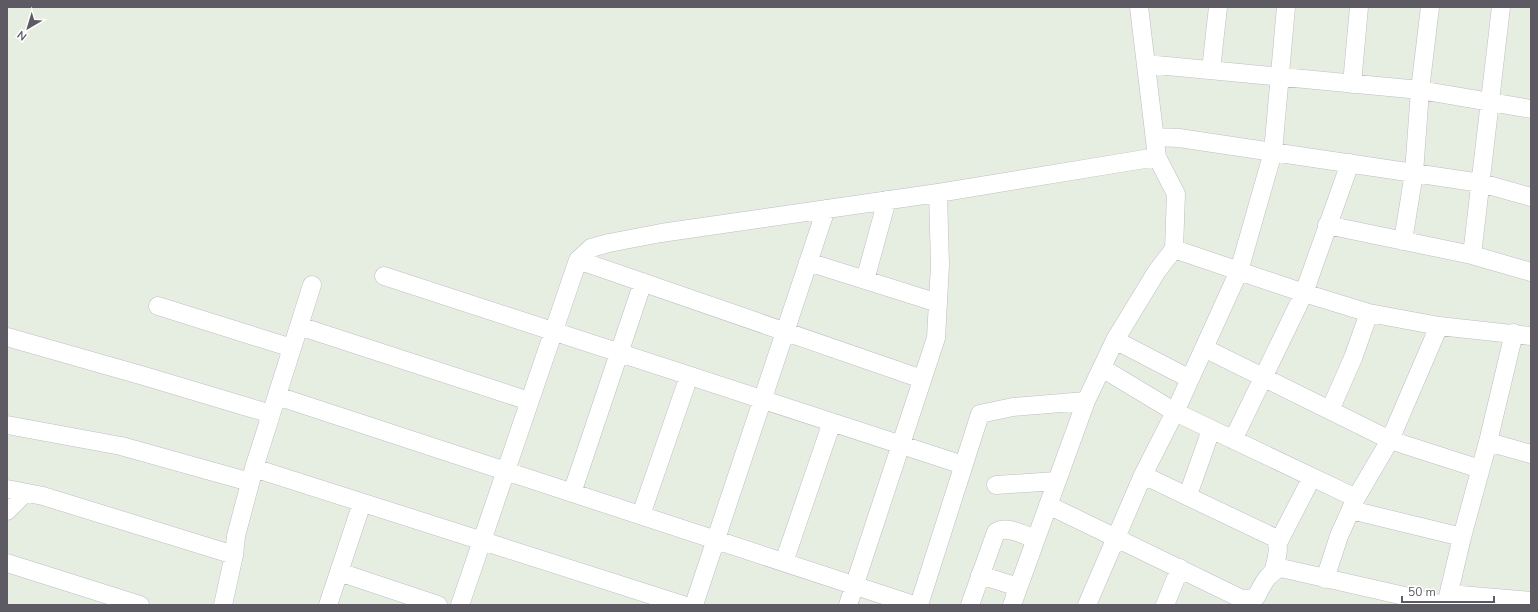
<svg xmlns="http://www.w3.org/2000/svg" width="1538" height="612" viewBox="0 0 1538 612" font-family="'Nunito Sans',sans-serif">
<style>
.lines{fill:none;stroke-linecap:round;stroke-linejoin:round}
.minor-casing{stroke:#c0bcc4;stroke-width:19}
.minor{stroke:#fff;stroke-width:18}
</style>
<rect width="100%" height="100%" fill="#e6eee2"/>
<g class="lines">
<!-- minor casing -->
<g class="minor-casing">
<path id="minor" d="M 1146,64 L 1420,90 L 1531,109
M 1211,70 L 1218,7
M 1352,84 L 1359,7
M 1155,137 L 1179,138 L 1481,183 L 1531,197
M 1327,225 L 1472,255 L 1531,272
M 1403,241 L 1414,173 L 1420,90 L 1430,7
M 1174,249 L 1304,293 L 1369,313 L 1439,326 L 1531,336
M 1472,255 L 1501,7
M 578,260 L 922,379
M 808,262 L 938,303
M 384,276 L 963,465
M 865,280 L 887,200
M 158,306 L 292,348
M 299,326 L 529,401
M 7,337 L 144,376 L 271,414
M 1115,340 L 1190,379
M 1204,348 L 1390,440 L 1480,469
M 1102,368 L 1175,412 L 1356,498
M 277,396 L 914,605
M 1330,410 L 1353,358 L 1369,313
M 7,425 L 121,446 L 250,482
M 1233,440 L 1304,293 L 1350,163
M 1488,442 L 1531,454
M 254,468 L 683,605
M 1143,475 L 1275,538 C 1281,547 1276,560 1274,570
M 996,485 L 1056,481
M 7,489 L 43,496 L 234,555
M 572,493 L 643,282
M 1188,495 L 1211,430
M 1048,505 L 1244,600 L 1256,597 C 1263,584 1267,573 1281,568 L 1444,605
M 1351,510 L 1462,537
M 7,511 L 25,493
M 641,515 L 689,376
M 1278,543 L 1312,477
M 784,562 L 832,422
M 7,563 L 140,605
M 339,572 L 438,605
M 980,575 L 1018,587
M 1325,579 L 1339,536 L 1356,498 L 1390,440 L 1439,326
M 1449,594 L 1531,601
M 223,605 L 234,555 L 236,536 L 254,468 L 312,285
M 328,605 L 362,503
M 460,605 L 578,260 L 591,248 L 609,243 L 661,233 L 938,193 L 1157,157
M 694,605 L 826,209
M 848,605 L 936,338 L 940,265 L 938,193
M 919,605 L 980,414 L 1013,407 L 1086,401
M 970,605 L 996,532 C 1007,525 1024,535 1035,539
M 1012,605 L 1086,401 L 1115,340 L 1157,271 L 1174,249 L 1176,194 L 1157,157 L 1139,7
M 1087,605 L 1143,475 L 1175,412 L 1239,271 L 1273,152 L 1286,7
M 1165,605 L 1180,568
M 1446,605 L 1462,537 L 1488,442 L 1514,333"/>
</g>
<!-- minor -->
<use href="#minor" class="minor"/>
</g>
<!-- border -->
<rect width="1538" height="612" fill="none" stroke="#5e5a63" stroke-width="16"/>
<!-- north arrow -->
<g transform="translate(28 28) rotate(218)" stroke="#ffffff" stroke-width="3" paint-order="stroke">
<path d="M0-3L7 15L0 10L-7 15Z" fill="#5e5a63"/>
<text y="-6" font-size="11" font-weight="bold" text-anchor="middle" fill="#5e5a63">N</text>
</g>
<!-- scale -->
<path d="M1402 596v6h92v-6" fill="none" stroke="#5e5a63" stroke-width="2"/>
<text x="1408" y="596" font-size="12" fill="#5e5a63" stroke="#ffffff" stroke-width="3" paint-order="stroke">50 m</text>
</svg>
